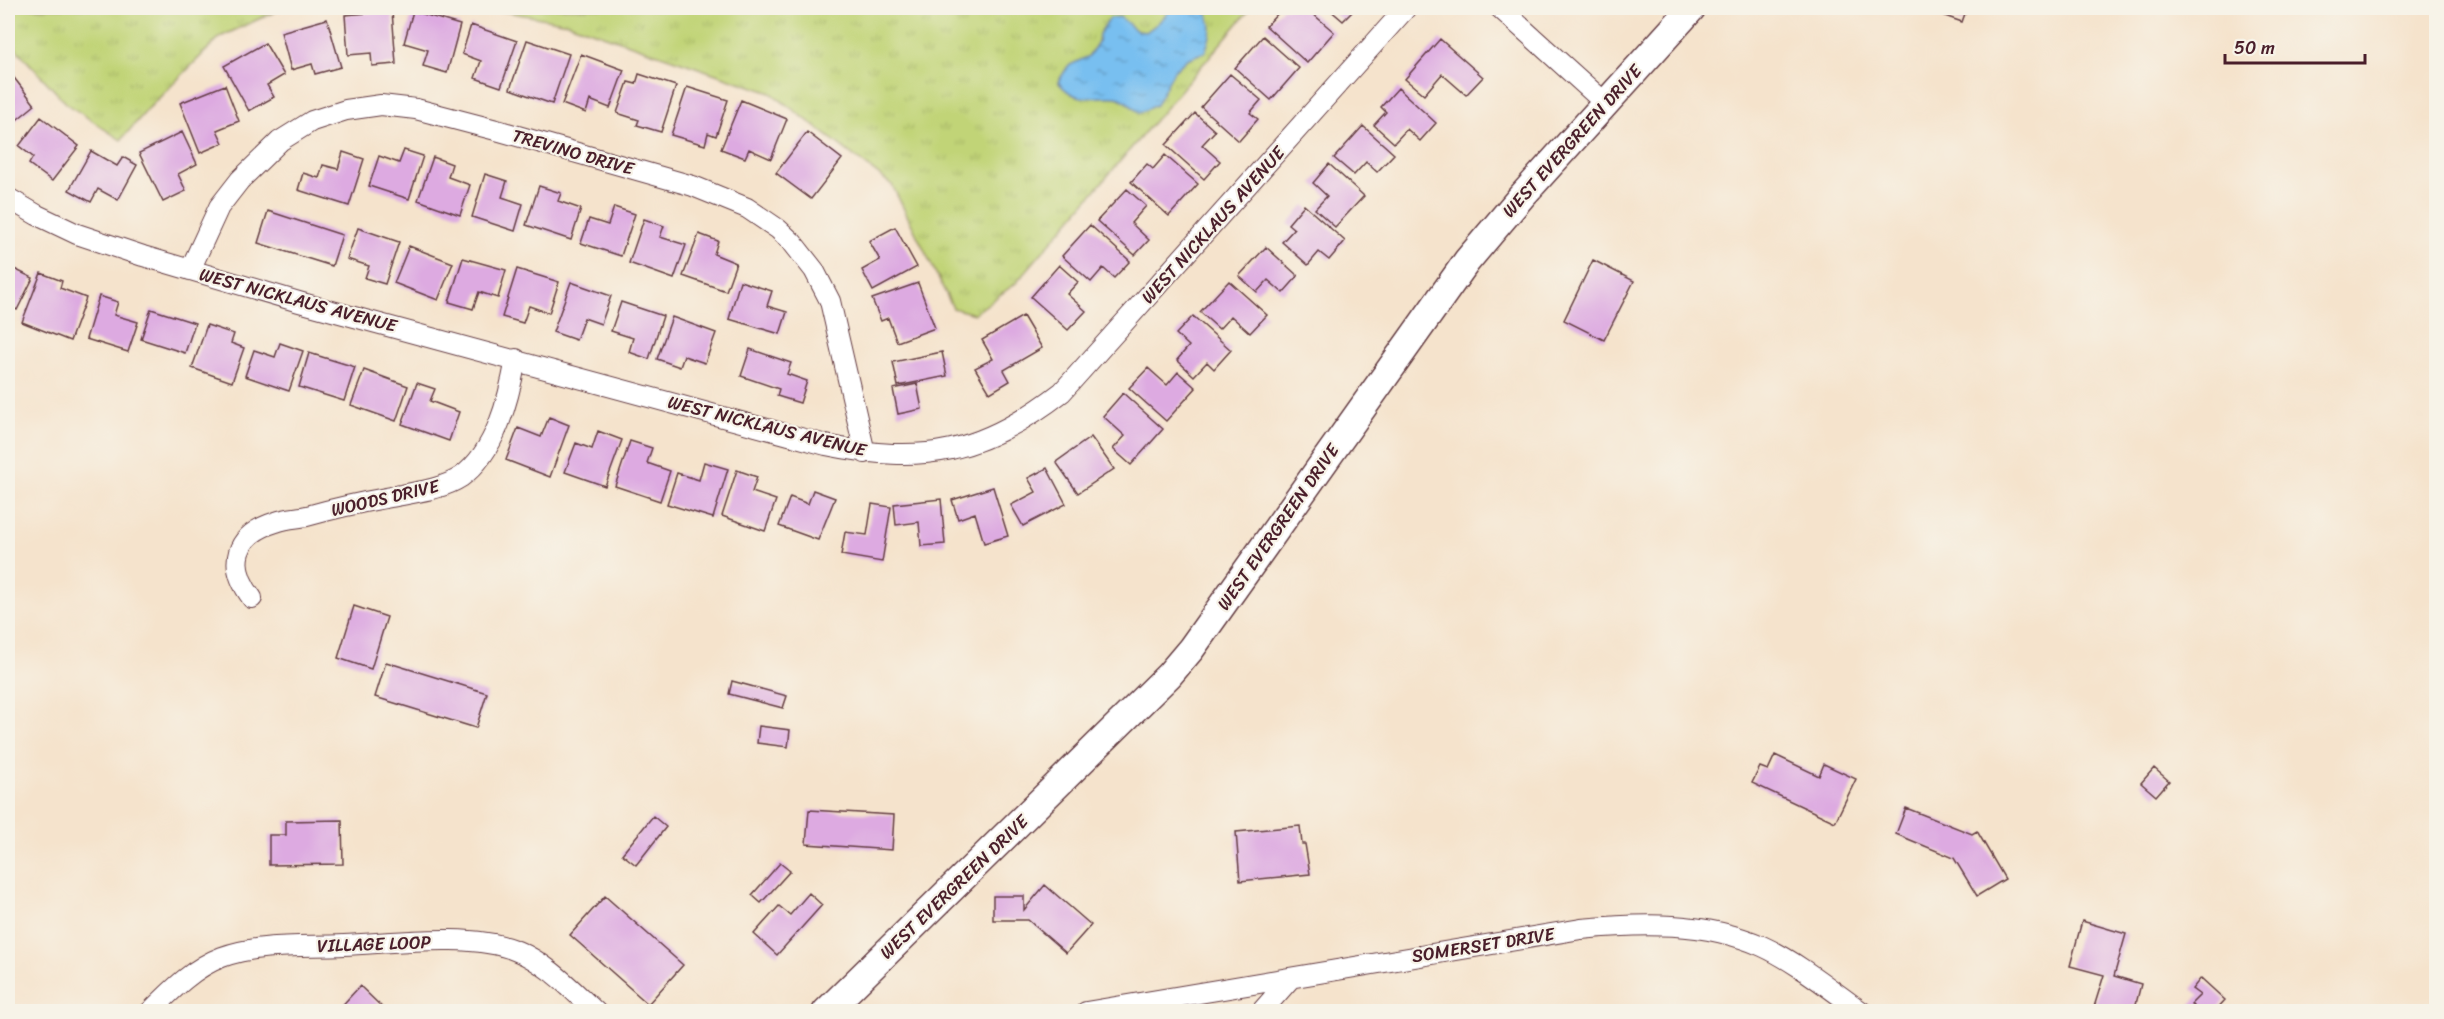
<svg xmlns="http://www.w3.org/2000/svg" width="2444" height="1019" viewBox="0 0 2444 1019" font-family="Sriracha,sans-serif">
<style>
.grass{fill:url(#grass-tufts);stroke:#867a51;stroke-width:1.5}
.water{fill:url(#water-ripples);stroke:#616f8e;stroke-width:1.5}
.building{fill:#ddaae1}
.lines{fill:none;stroke-linecap:round;stroke-linejoin:round}
.street-casing{stroke:#643c43;stroke-width:22}
.secondary-casing{stroke:#643c43;stroke-width:30}
.street{stroke:#fff;stroke-width:20}
.secondary{stroke:#fff;stroke-width:27}
.labels{text-anchor:middle;dominant-baseline:central;stroke-width:4.5;stroke-linejoin:round;paint-order:stroke}
.street-label{font-size:18px;fill:#4a1f2b;stroke:#f7f3e8}
</style>
<defs>
<pattern id="grass-tufts" width="24" height="20" patternUnits="userSpaceOnUse" patternTransform="scale(1.5)"><rect width="24" height="20" fill="#c1d477"/><path d="M3 7l-1-3M5 7V3M7 7l1-3M15 17l-1-3M17 17v-4M19 17l1-3" fill="none" stroke="#a7b667"/></pattern>
<pattern id="water-ripples" width="26" height="14" patternUnits="userSpaceOnUse" patternTransform="scale(1.5)"><rect width="26" height="14" fill="#78bff0"/><path d="M2 4q2-2 4 0t4 0M15 11q2-2 4 0t4 0" fill="none" stroke="#649bc3"/></pattern>
</defs>
<rect width="100%" height="100%" fill="#f7f3e8"/>
<filter id="ink" filterUnits="userSpaceOnUse"><feTurbulence type="fractalNoise" baseFrequency=".0167" numOctaves="2"/><feDisplacementMap in="SourceGraphic" scale="12" xChannelSelector="R" yChannelSelector="G"/><feConvolveMatrix kernelMatrix="1 2 1 2 8 2 1 2 1" color-interpolation-filters="sRGB"/></filter>
<filter id="wash" filterUnits="userSpaceOnUse"><feTurbulence type="fractalNoise" baseFrequency=".008" numOctaves="4" result="noise"/><feDisplacementMap in="SourceGraphic" scale="24" xChannelSelector="R" yChannelSelector="G"/><feGaussianBlur stdDeviation="1.35" result="paint"/><feColorMatrix in="noise" values="0 0 0 0 0 0 0 0 0 0 0 0 0 0 0 0 0 1.4 0 .05"/><feComposite in="paint" operator="in"/></filter>
<g filter="url(#wash)">
<rect width="100%" height="100%" fill="#f5e3cc"/>
<!-- grass -->
<path class="grass" d="M 8,8 L 283,8 L 220,37 L 147,110 L 121,140 L 67,104 L 16,49 L 8,38 Z
M 486,8 L 1251,8 L 1016,283 L 974,314 L 953,308 L 892,185 L 771,93 L 568,23 Z"/>
<!-- water -->
<path class="water" d="M 1172,8 L 1201,8 C 1216,20 1211,36 1205,52 L 1187,59 L 1174,71 L 1156,105 L 1139,113 C 1133,108 1124,97 1115,97 C 1090,95 1077,105 1058,82 L 1068,66 L 1089,56 L 1098,42 L 1099,34 L 1110,18 L 1120,17 L 1137,31 L 1146,32 L 1158,23 Z"/>
<g id="blocks">
<!-- building -->
<path class="building" d="M 1283,8 L 1306,8 L 1334,32 L 1307,63 L 1266,26 Z
M 1328,8 L 1356,8 L 1343,21 Z
M 1922,8 L 1967,8 L 1962,22 Z
M 392,11 L 396,64 L 372,66 L 371,53 L 348,55 L 345,15 Z
M 413,11 L 460,25 L 447,73 L 423,66 L 428,50 L 404,43 Z
M 327,19 L 341,67 L 315,74 L 312,64 L 291,70 L 281,32 Z
M 471,25 L 517,41 L 501,87 L 475,78 L 481,61 L 462,54 Z
M 1263,36 L 1299,68 L 1271,100 L 1235,68 Z
M 1440,39 L 1483,77 L 1466,95 L 1442,74 L 1424,95 L 1405,79 Z
M 527,40 L 569,54 L 552,104 L 510,89 Z
M 265,43 L 284,75 L 267,85 L 274,97 L 249,111 L 224,66 Z
M 581,54 L 624,70 L 610,108 L 590,100 L 586,113 L 562,104 Z
M 8,70 L 35,105 L 8,127 Z
M 639,74 L 676,86 L 661,132 L 637,125 L 639,120 L 617,113 L 628,82 L 636,84 Z
M 1230,74 L 1261,100 L 1250,113 L 1258,119 L 1239,141 L 1201,107 Z
M 225,85 L 239,121 L 217,130 L 223,143 L 200,153 L 180,103 Z
M 687,87 L 728,100 L 716,136 L 708,133 L 705,145 L 671,135 Z
M 1398,88 L 1436,123 L 1420,141 L 1407,129 L 1394,143 L 1374,125 L 1386,112 L 1381,107 Z
M 741,100 L 787,119 L 771,159 L 749,149 L 745,158 L 721,149 Z
M 1195,113 L 1215,131 L 1202,145 L 1220,161 L 1204,179 L 1166,145 Z
M 41,117 L 79,146 L 52,181 L 29,164 L 33,157 L 19,146 Z
M 1363,126 L 1394,154 L 1377,172 L 1366,162 L 1354,175 L 1334,158 Z
M 182,132 L 197,164 L 178,174 L 186,191 L 163,202 L 139,153 Z
M 807,132 L 842,159 L 811,199 L 776,173 Z
M 404,150 L 423,156 L 409,199 L 369,186 L 379,156 L 399,163 Z
M 91,151 L 117,166 L 123,157 L 137,165 L 118,200 L 98,189 L 91,202 L 69,190 Z
M 343,152 L 364,159 L 349,206 L 298,190 L 303,173 L 319,178 L 323,165 L 338,169 Z
M 1165,155 L 1198,184 L 1169,216 L 1131,182 L 1147,164 L 1153,169 Z
M 433,157 L 452,164 L 448,177 L 470,185 L 460,215 L 418,200 Z
M 1329,164 L 1364,196 L 1335,227 L 1315,209 L 1327,196 L 1313,183 Z
M 485,174 L 507,181 L 502,197 L 523,204 L 515,231 L 472,217 Z
M 539,186 L 561,193 L 558,201 L 581,209 L 571,240 L 526,225 Z
M 1127,189 L 1146,206 L 1131,223 L 1149,240 L 1135,255 L 1097,221 Z
M 1304,205 L 1345,241 L 1329,260 L 1319,252 L 1308,265 L 1282,242 L 1294,229 L 1288,224 Z
M 614,207 L 635,214 L 621,256 L 581,243 L 589,219 L 608,225 Z
M 268,211 L 342,235 L 332,266 L 258,243 Z
M 644,219 L 664,226 L 660,237 L 686,245 L 674,279 L 629,263 Z
M 1090,225 L 1130,261 L 1114,278 L 1103,268 L 1091,282 L 1062,256 Z
M 895,227 L 917,267 L 873,291 L 862,270 L 880,260 L 869,241 Z
M 358,228 L 399,242 L 385,284 L 365,278 L 369,266 L 347,259 Z
M 699,234 L 718,241 L 714,254 L 736,263 L 726,291 L 683,276 Z
M 409,246 L 453,263 L 438,300 L 394,283 Z
M 1266,247 L 1298,276 L 1283,293 L 1268,280 L 1257,292 L 1239,276 Z
M 463,258 L 506,270 L 498,298 L 479,292 L 473,309 L 449,302 Z
M 1593,260 L 1634,281 L 1604,340 L 1564,320 Z
M 1059,265 L 1078,282 L 1067,294 L 1086,311 L 1068,330 L 1031,297 Z
M 8,266 L 33,278 L 17,310 L 8,305 Z
M 517,269 L 559,282 L 549,313 L 529,306 L 523,323 L 502,317 Z
M 41,273 L 62,281 L 60,288 L 86,298 L 70,341 L 22,322 Z
M 740,281 L 772,291 L 767,306 L 787,312 L 780,334 L 729,319 Z
M 1229,281 L 1267,315 L 1250,333 L 1231,316 L 1219,329 L 1200,312 Z
M 571,282 L 611,296 L 601,324 L 584,318 L 576,340 L 553,332 Z
M 918,283 L 935,328 L 897,342 L 888,318 L 881,321 L 872,299 Z
M 99,296 L 118,302 L 114,315 L 138,322 L 128,352 L 86,339 Z
M 621,302 L 663,316 L 649,359 L 629,352 L 633,338 L 611,331 Z
M 151,309 L 195,323 L 185,353 L 141,339 Z
M 1023,316 L 1042,348 L 1004,370 L 1010,381 L 990,393 L 975,368 L 993,359 L 982,340 Z
M 1193,316 L 1231,350 L 1214,369 L 1207,362 L 1194,376 L 1177,360 L 1189,346 L 1176,334 Z
M 672,317 L 716,333 L 705,363 L 684,356 L 680,367 L 657,359 Z
M 207,325 L 234,334 L 231,343 L 244,348 L 232,382 L 192,368 Z
M 280,343 L 303,351 L 289,391 L 245,376 L 254,350 L 275,357 Z
M 750,349 L 791,363 L 787,374 L 807,381 L 800,403 L 777,396 L 779,389 L 741,376 Z
M 942,352 L 947,376 L 898,386 L 893,362 Z
M 309,353 L 355,367 L 344,401 L 299,387 Z
M 1148,368 L 1167,385 L 1178,372 L 1196,388 L 1166,421 L 1129,388 Z
M 364,370 L 408,386 L 396,421 L 351,405 Z
M 417,383 L 435,389 L 430,401 L 459,412 L 449,441 L 402,424 Z
M 917,384 L 922,409 L 898,414 L 893,389 Z
M 1123,393 L 1163,429 L 1131,465 L 1113,449 L 1125,436 L 1103,416 Z
M 549,417 L 569,425 L 550,477 L 506,460 L 518,428 L 541,437 Z
M 598,431 L 622,440 L 605,486 L 565,472 L 576,443 L 592,449 Z
M 1091,437 L 1114,469 L 1078,493 L 1056,462 Z
M 630,441 L 652,448 L 647,463 L 670,471 L 660,501 L 615,486 Z
M 704,462 L 728,469 L 713,518 L 667,504 L 677,473 L 699,480 Z
M 1047,468 L 1066,504 L 1023,526 L 1011,505 L 1036,492 L 1028,478 Z
M 737,470 L 757,477 L 752,492 L 776,500 L 765,531 L 722,516 Z
M 993,487 L 1008,536 L 984,543 L 975,513 L 958,519 L 952,500 Z
M 813,490 L 835,498 L 818,540 L 779,526 L 790,497 L 808,504 Z
M 941,499 L 945,544 L 921,546 L 919,522 L 896,525 L 894,504 Z
M 872,504 L 891,507 L 882,562 L 841,555 L 845,532 L 867,535 Z
M 354,606 L 387,617 L 371,669 L 338,658 Z
M 386,662 L 487,693 L 476,728 L 375,697 Z
M 732,681 L 787,696 L 783,708 L 729,694 Z
M 759,726 L 790,730 L 788,747 L 757,743 Z
M 1775,755 L 1819,776 L 1824,764 L 1856,779 L 1835,822 L 1752,783 L 1760,767 L 1768,770 Z
M 2154,768 L 2169,781 L 2156,796 L 2141,783 Z
M 1906,808 L 1972,834 L 1977,831 L 2005,879 L 1977,896 L 1954,858 L 1896,834 Z
M 809,810 L 894,815 L 892,850 L 806,844 Z
M 653,816 L 666,827 L 636,865 L 622,854 Z
M 342,820 L 343,864 L 269,865 L 269,835 L 286,835 L 286,821 Z
M 1300,826 L 1302,844 L 1305,844 L 1310,874 L 1240,881 L 1236,832 Z
M 780,863 L 790,871 L 761,903 L 752,895 Z
M 1045,885 L 1091,925 L 1066,953 L 1028,920 L 993,920 L 993,896 L 1024,896 L 1024,910 Z
M 809,893 L 822,905 L 777,955 L 754,934 L 779,906 L 790,915 Z
M 605,896 L 683,965 L 648,1004 L 570,935 Z
M 2082,921 L 2126,934 L 2114,976 L 2141,984 L 2134,1012 L 2110,1012 L 2094,1007 L 2104,975 L 2070,966 Z
M 2201,978 L 2225,1000 L 2214,1012 L 2199,1012 L 2191,1004 L 2200,995 L 2192,989 Z
M 360,986 L 387,1012 L 336,1012 Z"/>
</g>
</g>
<g filter="url(#ink)">
<use href="#blocks" fill-opacity="0" stroke="#643c43" stroke-width="1.5"/>
<g class="lines">
<!-- street casing -->
<g class="street-casing">
<path id="street" d="M 1500,8 L 1605,103
M 8,198 L 37,215 L 77,234 L 143,256 L 299,302 L 826,445 C 923,465 982,454 1062,392 L 1406,8
M 190,270 L 219,207 L 240,180 L 280,141 L 312,121 L 346,110 L 381,105 L 416,109 L 500,131 L 693,186 L 747,208 L 778,229 L 792,242 L 814,270 L 830,301 L 865,453
M 252,598 C 227,565 234,535 276,522 C 286,518 297,518 307,516 C 335,508 363,502 391,497 C 414,492 441,490 461,477 C 496,452 509,398 516,359
M 150,1012 C 172,990 193,968 222,957 C 260,943 305,947 344,945 C 393,943 472,932 517,951 C 547,963 572,990 596,1012
M 1086,1012 L 1581,929 C 1642,923 1704,921 1762,946 C 1797,962 1830,989 1862,1012
M 1261,1012 L 1291,978"/>
</g>
<!-- secondary casing -->
<g class="secondary-casing">
<path id="secondary" d="M 826,1012 L 1169,675 L 1191,649 L 1467,261 L 1521,197 L 1692,8"/>
</g>
<!-- street -->
<use href="#street" class="street"/>
<!-- secondary -->
<use href="#secondary" class="secondary"/>
</g>
</g>
<g class="labels">
<!-- street labels -->
<g class="street-label">
<text transform="translate(1572 141) rotate(-48)">WEST EVERGREEN DRIVE</text>
<text transform="translate(573 152) rotate(16)">TREVINO DRIVE</text>
<text transform="translate(1213 225) rotate(-48)">WEST NICKLAUS AVENUE</text>
<text transform="translate(298 300) rotate(15)">WEST NICKLAUS AVENUE</text>
<text transform="translate(767 426) rotate(14)">WEST NICKLAUS AVENUE</text>
<text transform="translate(385 498) rotate(-13)">WOODS DRIVE</text>
<text transform="translate(1278 527) rotate(-55)">WEST EVERGREEN DRIVE</text>
<text transform="translate(954 887) rotate(-44)">WEST EVERGREEN DRIVE</text>
<text transform="translate(374 944) rotate(-2)">VILLAGE LOOP</text>
<text transform="translate(1483 945) rotate(-9)">SOMERSET DRIVE</text>
</g>
</g>
<!-- margin -->
<rect width="2444" height="1019" fill="none" stroke="#f7f3e8" stroke-width="30"/>
<!-- scale -->
<path d="M2225 54v9h140v-9" fill="none" stroke="#4a1f2b" stroke-width="3"/>
<text x="2234" y="54" font-size="18" fill="#4a1f2b" stroke="#f7f3e8" stroke-width="4.5" paint-order="stroke">50 m</text>
</svg>
